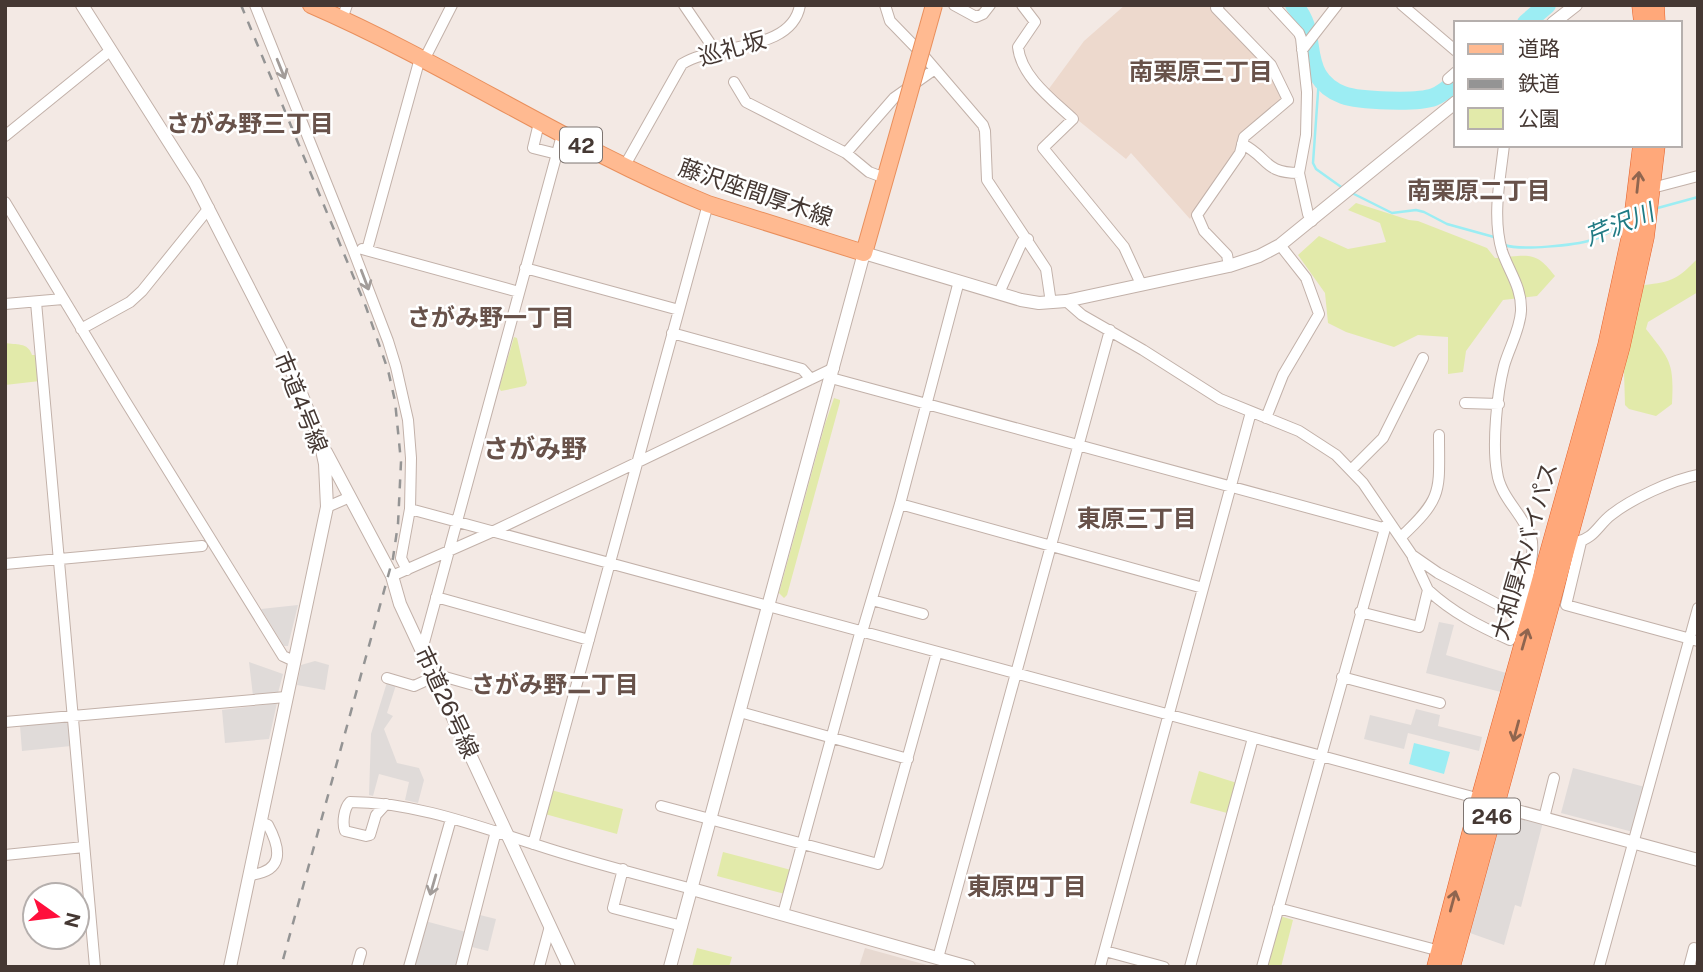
<svg xmlns="http://www.w3.org/2000/svg" width="1703" height="972" viewBox="0 0 1703 972" font-family="'Public Sans','Noto Sans JP',sans-serif">
<style>
.residential{fill:#e7d9d1}
.education{fill:#edd9cd}
.green{fill:#e2eaaa}
.parking{fill:#e0dbd9}
.water{fill:#9cedf3}
.lines{fill:none;stroke-linecap:round;stroke-linejoin:round}
.stream{stroke:#9cedf3;stroke-width:2.5}
.river{stroke:#9cedf3;stroke-width:18}
.minor-casing{stroke:#c2b1a9;stroke-width:12}
.tertiary-casing{stroke:#c2b1a9;stroke-width:14}
.primary-casing{stroke:#e98f5c;stroke-width:18}
.trunk-casing{stroke:#e4622c;stroke-width:19}
.minor{stroke:#fff;stroke-width:10}
.tertiary{stroke:#fff;stroke-width:12}
.primary{stroke:#ffba91;stroke-width:16}
.trunk{stroke:#ffa87a;stroke-width:18}
.rail{stroke:#949494;stroke-width:2.5;stroke-dasharray:9 9;stroke-linecap:butt}
.primary-bridge-casing{stroke:#e98f5c;stroke-width:18;stroke-linecap:butt}
.primary-bridge{stroke:#ffba91;stroke-width:16}
.oneway{stroke:#a29c99}
.oneway2{stroke:#8f654f}
.labels{text-anchor:middle;dominant-baseline:central;stroke-width:5;stroke-linejoin:round;paint-order:stroke}
.shield{fill:#fff;stroke:#7d7470;stroke-width:2}
.shield-label{font-size:21px;font-weight:bold;fill:#453833}
.street-label{font-size:23px;fill:#453833;stroke:#fff}
.neighbourhood-label{font-size:24px;font-weight:bold;fill:#68524a;stroke:#fff}
.water-label{font-size:24px;font-style:italic;fill:#217b84;stroke:#fff}
.quarter-label{font-size:26px;font-weight:bold;fill:#68524a;stroke:#fff}
</style>
<rect width="100%" height="100%" fill="#f3e9e4"/>
<!-- residential -->
<path class="residential" d="M 865,948 L 934,967 L 859,967 Z"/>
<!-- education -->
<path class="education" d="M 1125,5 L 1214,5 L 1268,67 L 1282,96 L 1281,101 L 1237,151 L 1190,219 L 1131,153 L 1126,159 L 1079,121 L 1048,90 L 1084,41 Z"/>
<!-- green -->
<path class="green" d="M 1356,203 L 1409,220 L 1418,221 L 1487,248 L 1495,258 C 1527,256 1535,249 1555,276 L 1537,296 L 1503,300 L 1466,351 L 1463,372 L 1448,374 L 1448,337 L 1418,335 L 1394,347 L 1346,332 L 1328,323 L 1325,293 L 1298,255 L 1319,236 L 1348,249 L 1386,242 L 1380,223 L 1348,210 Z
M 1698,258 L 1698,292 L 1648,322 L 1646,329 C 1671,361 1674,363 1672,404 L 1656,416 L 1629,409 L 1625,405 L 1624,371 L 1644,285 C 1672,282 1678,279 1698,258 Z
M 514,337 L 517,338 L 527,383 L 525,386 L 501,391 L 499,388 Z
M 5,343 C 16,345 28,342 32,355 L 37,355 L 40,381 L 5,385 Z
M 834,398 L 840,400 L 840,402 L 787,595 L 784,598 L 779,593 L 825,424 Z
M 1199,771 L 1237,783 L 1227,813 L 1190,803 Z
M 551,790 L 623,809 L 617,834 L 545,814 Z
M 723,852 L 791,870 L 785,894 L 717,876 Z
M 1280,916 L 1293,920 L 1281,967 L 1267,967 Z
M 697,948 L 732,957 L 729,967 L 692,967 Z"/>
<!-- parking -->
<path class="parking" d="M 298,605 L 288,646 L 284,646 L 261,609 Z
M 1439,622 L 1454,625 L 1446,655 L 1506,673 L 1501,692 L 1426,673 Z
M 315,661 L 329,665 L 325,690 L 297,685 L 301,665 Z
M 249,662 L 283,674 L 278,693 L 253,696 Z
M 388,679 L 397,682 L 387,713 L 393,716 L 384,729 L 397,763 L 419,768 L 424,780 L 418,803 L 405,800 L 409,782 L 379,774 L 373,796 L 369,795 L 371,734 Z
M 277,703 L 269,739 L 225,743 L 222,710 Z
M 1416,709 L 1440,715 L 1438,726 L 1482,737 L 1479,751 L 1408,733 L 1404,749 L 1364,739 L 1370,715 L 1411,725 Z
M 65,722 L 69,725 L 71,746 L 22,751 L 20,726 Z
M 1573,768 L 1645,787 L 1633,832 L 1561,813 Z
M 1501,811 L 1543,822 L 1521,907 L 1515,905 L 1504,945 L 1470,933 Z
M 476,914 L 496,919 L 488,951 L 468,946 Z
M 425,921 L 466,932 L 457,967 L 412,966 Z"/>
<!-- water -->
<path class="water" d="M 1414,743 L 1450,752 L 1444,774 L 1409,764 Z"/>
<g class="lines">
<!-- stream -->
<path class="stream" d="M 1319,78 L 1313,163 L 1316,169 L 1344,189
M 1350,192 L 1392,213 L 1416,210 L 1424,212 L 1447,224 L 1494,237
M 1654,209 L 1698,197
M 1505,245 C 1519,251 1576,245 1592,240 C 1603,237 1615,228 1626,222"/>
<!-- river -->
<path class="river" d="M 1294,5 C 1315,29 1305,52 1318,75 C 1324,85 1332,91 1343,95 C 1359,101 1418,103 1434,97 C 1442,94 1450,87 1456,82
M 1526,23 L 1547,5"/>
<!-- minor casing -->
<g class="minor-casing">
<path id="minor" d="M 255,5 L 352,247 L 388,341 L 396,367 L 408,420 L 411,458 L 410,509 L 401,558 L 407,570
M 684,5 L 716,52
M 885,5 L 890,21 L 923,55 L 983,125 L 985,131 L 987,180 L 1046,269 L 1051,303
M 954,5 L 976,17 L 983,14 L 990,5
M 1022,5 L 1035,22 L 1018,47 C 1021,77 1054,101 1073,119 L 1043,148 L 1124,247 L 1141,284
M 1219,5 L 1216,8 L 1271,65 L 1288,100 L 1244,137 L 1240,153 L 1197,215 L 1204,231 L 1227,255 L 1229,266
M 1273,5 L 1299,33 L 1301,38 L 1307,92 L 1306,135 L 1299,173 L 1308,214 L 1312,221
M 1402,5 L 1456,51
M 342,19 L 347,5
M 1302,50 L 1337,5
M 424,60 L 452,5
M 1448,79 L 1456,72
M 734,82 L 746,102 L 846,153 L 869,172 L 885,178
M 539,123 L 533,148 L 557,154
M 5,136 L 111,50
M 1242,144 C 1269,157 1263,173 1299,173
M 846,153 L 894,98 L 935,69
M 624,167 L 682,64 C 714,43 792,53 800,5
M 1656,187 L 1698,176
M 5,202 L 124,399 L 283,656 L 294,661
M 362,249 L 519,292
M 367,250 L 420,58
M 525,268 L 679,310
M 999,293 L 1022,242 L 1028,239
M 1066,301 L 1082,315 L 1143,350 L 1220,399 L 1299,431 L 1336,455 L 1363,483 L 1412,555 L 1438,573 L 1497,604 L 1518,610
M 36,302 L 95,967
M 5,304 L 63,299
M 81,329 L 130,302 L 142,291 L 209,208
M 672,333 L 802,369 L 811,379
M 831,378 L 1383,528
M 1465,403 L 1499,404
M 1266,418 L 1283,375 L 1319,314 L 1306,278 L 1280,245
M 1352,469 L 1383,438 L 1423,358
M 900,504 L 1203,588
M 327,507 L 350,497
M 410,509 L 1480,799
M 1401,537 C 1444,497 1439,491 1439,435
M 1576,542 C 1594,539 1598,525 1611,515 C 1631,499 1672,480 1698,475
M 1581,542 L 1566,605 L 1698,641
M 5,564 L 202,546
M 392,576 L 494,531 L 834,368
M 1428,590 C 1453,613 1479,626 1510,640 C 1516,618 1538,558 1531,537 C 1523,514 1500,497 1497,472 C 1492,445 1497,393 1504,366 C 1509,348 1520,330 1521,311 C 1522,287 1509,272 1502,251 C 1492,217 1500,180 1504,145
M 436,597 L 589,640
M 872,600 L 923,614
M 1360,612 L 1419,627 L 1428,590 L 1413,558
M 422,650 L 562,135
M 1342,677 L 1440,703
M 387,678 L 414,686 L 438,675 L 477,686
M 740,712 L 908,759
M 5,722 L 286,697
M 386,804 L 376,815 L 370,835 L 366,836 L 345,831 C 342,823 344,808 350,802 C 414,802 477,826 537,845 C 588,862 641,875 692,889
M 661,806 L 878,864 L 937,652
M 1544,818 L 1554,778
M 533,844 L 708,204
M 5,855 L 84,847
M 623,869 L 613,908 L 682,926
M 249,875 C 283,872 282,851 268,825 L 260,822
M 1278,908 L 1440,951
M 783,914 L 859,637 L 862,632 L 900,504 L 959,281
M 1105,951 L 1164,967
M 938,958 L 1110,330
M 357,967 L 361,953
M 409,967 L 451,819
M 461,967 L 496,831
M 539,967 L 550,926
M 1100,967 L 1251,412
M 1190,967 L 1253,738
M 1262,967 L 1386,525
M 1599,967 L 1698,608
M 1689,967 L 1694,948 L 1698,949"/>
</g>
<!-- tertiary casing -->
<g class="tertiary-casing">
<path id="tertiary" d="M 82,5 L 195,183 L 295,378 L 320,441 L 325,464 L 327,507 L 230,967
M 1553,23 L 1576,5
M 326,452 L 392,576 L 400,604 L 569,967
M 1495,805 L 1698,860
M 692,889 L 969,967
M 670,967 L 864,253 L 1021,300 L 1039,303 L 1066,301 L 1229,266 L 1259,256 L 1280,245 L 1456,102"/>
</g>
<!-- primary casing -->
<g class="primary-casing">
<path id="primary" d="M 311,5 C 447,64 571,148 708,204 L 864,253 L 906,105"/>
</g>
<!-- trunk casing -->
<g class="trunk-casing">
<path id="trunk" d="M 1641,5 L 1643,23
M 1655,5 L 1656,23
M 1436,967 L 1480,799 L 1607,345 L 1631,235 L 1642,145
M 1451,967 L 1621,346 L 1645,237 L 1656,145"/>
</g>
<!-- minor -->
<use href="#minor" class="minor"/>
<!-- tertiary -->
<use href="#tertiary" class="tertiary"/>
<!-- primary -->
<use href="#primary" class="primary"/>
<!-- trunk -->
<use href="#trunk" class="trunk"/>
<!-- rail -->
<path class="rail" d="M 241,5 L 366,307 L 388,370 L 395,401 L 401,462 L 398,524 L 393,558 L 281,967"/>
<!-- primary-bridge casing -->
<g class="primary-bridge-casing">
<path id="primary-bridge" d="M 906,105 L 934,5"/>
</g>
<!-- primary-bridge -->
<use href="#primary-bridge" class="primary-bridge"/>
</g>
<!-- one-way arrows -->
<defs><path id="oneway-shaft" d="M-6 0H5M1.5-3L5.5 0L1.5 3" fill="none" stroke-width="1.6" stroke-linecap="round" stroke-linejoin="round" transform="scale(1.75)"/></defs>
<g class="oneway">
<use href="#oneway-shaft" transform="translate(281 69) rotate(68)"/>
<use href="#oneway-shaft" transform="translate(365 280) rotate(69)"/>
<use href="#oneway-shaft" transform="translate(433 885) rotate(106)"/>
</g>
<g class="oneway2">
<use href="#oneway-shaft" transform="translate(1638 182) rotate(-84)"/>
<use href="#oneway-shaft" transform="translate(1525 639) rotate(-74)"/>
<use href="#oneway-shaft" transform="translate(1516 731) rotate(105)"/>
<use href="#oneway-shaft" transform="translate(1453 901) rotate(-75)"/>
</g>
<g class="labels">
<!-- shield labels -->
<g class="shield">
<rect x="560" y="127.5" width="42" height="35" rx="5"/>
<rect x="1464" y="798.5" width="56" height="35" rx="5"/>
</g>
<g class="shield-label">
<text x="581" y="145">42</text>
<text x="1492" y="816">246</text>
</g>
<!-- street labels -->
<g class="street-label">
<text transform="translate(732 48) rotate(-16)">巡礼坂</text>
<text transform="translate(756 192) rotate(19)">藤沢座間厚木線</text>
<text transform="translate(301 402) rotate(68)">市道4号線</text>
<text transform="translate(1524 551) rotate(-74)">大和厚木バイパス</text>
<text transform="translate(447 702) rotate(65)">市道26号線</text>
</g>
<!-- neighbourhood labels -->
<g class="neighbourhood-label">
<text x="1201" y="71">南栗原三丁目</text>
<text x="250" y="123">さがみ野三丁目</text>
<text x="1479" y="190">南栗原二丁目</text>
<text x="491" y="317">さがみ野一丁目</text>
<text x="1137" y="518">東原三丁目</text>
<text x="555" y="684">さがみ野二丁目</text>
<text x="1027" y="886">東原四丁目</text>
</g>
<!-- water labels -->
<g class="water-label">
<text transform="translate(1619 224) rotate(-22)">芹沢川</text>
</g>
<!-- quarter labels -->
<g class="quarter-label">
<text x="535" y="448">さがみ野</text>
</g>
</g>
<!-- border -->
<rect width="1703" height="972" fill="none" stroke="#453833" stroke-width="14"/>
<!-- legend -->
<rect x="1454" y="21" width="228" height="126" fill="#ffffff" stroke="#b5afad" stroke-width="2"/>
<rect x="1468" y="44" width="35" height="10" fill="#ffba91" stroke="#b5afad" stroke-width="2"/>
<text x="1518" y="56" font-size="21" fill="#453833">道路</text>
<rect x="1468" y="79" width="35" height="10" fill="#949494" stroke="#b5afad" stroke-width="2"/>
<text x="1518" y="91" font-size="21" fill="#453833">鉄道</text>
<rect x="1468" y="108" width="35" height="21" fill="#e2eaaa" stroke="#b5afad" stroke-width="2"/>
<text x="1518" y="126" font-size="21" fill="#453833">公園</text>
<!-- north arrow -->
<g transform="translate(56 916) rotate(104)"><circle r="33" fill="#ffffff" stroke="#b5afad" stroke-width="2"/>
<path d="M0-5L12 26L0 18L-12 26Z" fill="#ff0f3c"/>
<text y="-10" font-size="19" font-weight="bold" text-anchor="middle" fill="#453833">N</text>
</g>
</svg>
